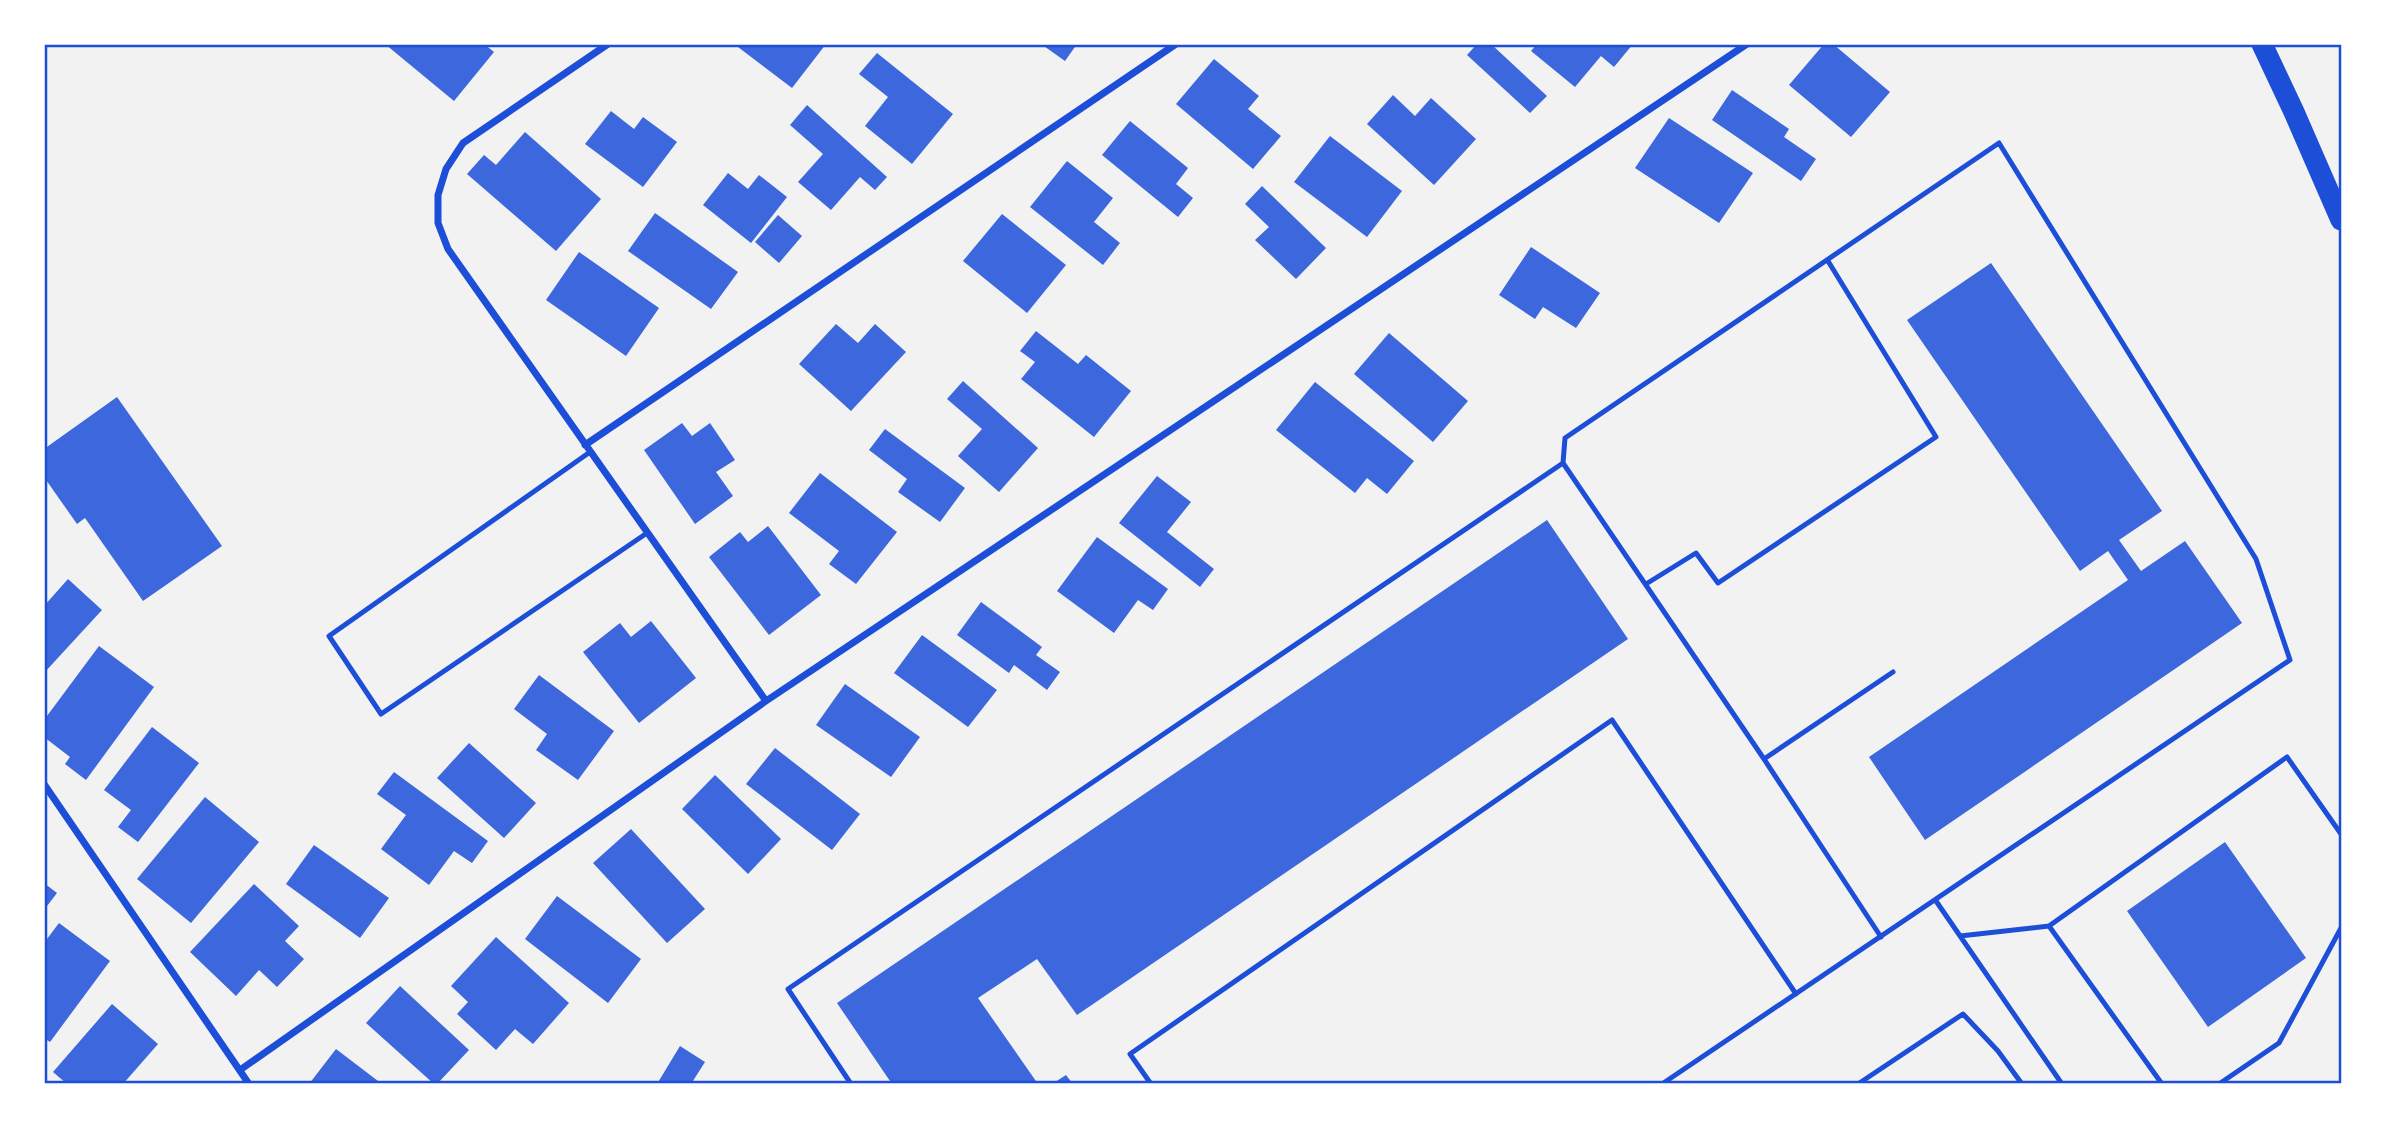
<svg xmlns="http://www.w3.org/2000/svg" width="2385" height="1128" viewBox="0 0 2385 1128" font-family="'Zilla Slab',serif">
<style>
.building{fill:#3d67dc}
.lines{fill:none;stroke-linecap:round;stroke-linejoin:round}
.service{stroke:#1d4ed8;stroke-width:5}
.minor{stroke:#1d4ed8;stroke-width:7}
.motorway{stroke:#1d4ed8;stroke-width:21}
.neatline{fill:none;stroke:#1d4ed8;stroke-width:2.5}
</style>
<rect width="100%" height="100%" fill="#f2f2f2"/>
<!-- building -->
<path class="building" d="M 385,44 L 484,44 L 494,52 L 454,101 Z
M 734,44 L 826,44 L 792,88 Z
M 1041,44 L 1077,44 L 1065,61 Z
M 1477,44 L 1491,44 L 1547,96 L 1530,113 L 1467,55 Z
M 1537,44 L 1633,44 L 1614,67 L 1601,56 L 1575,87 L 1531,51 Z
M 1824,44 L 1833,44 L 1890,92 L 1851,137 L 1789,85 Z
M 877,53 L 953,114 L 912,164 L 865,126 L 888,97 L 859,74 Z
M 1214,59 L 1259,96 L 1248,109 L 1281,136 L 1253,169 L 1176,104 Z
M 1732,90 L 1789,129 L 1784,137 L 1816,159 L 1801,181 L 1712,120 Z
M 1393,95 L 1415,116 L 1431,98 L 1476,139 L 1434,185 L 1367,124 Z
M 807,105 L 887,177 L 875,190 L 860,177 L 831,210 L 798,182 L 823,154 L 790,125 Z
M 611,111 L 634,129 L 643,117 L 677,142 L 643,187 L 585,144 Z
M 1669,118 L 1753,173 L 1719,223 L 1635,168 Z
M 1130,121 L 1188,168 L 1176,184 L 1193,198 L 1178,217 L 1102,155 Z
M 525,132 L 601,199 L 556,251 L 467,174 L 484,155 L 496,165 Z
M 1330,136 L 1402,191 L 1367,237 L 1294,182 Z
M 1067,161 L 1113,198 L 1094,222 L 1120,243 L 1103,265 L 1030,207 Z
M 728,173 L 748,189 L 759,175 L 787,197 L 751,243 L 703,205 Z
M 1262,186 L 1326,248 L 1296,279 L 1255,240 L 1269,227 L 1245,204 Z
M 655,213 L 738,272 L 711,309 L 628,251 Z
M 1002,214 L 1066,265 L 1027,313 L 963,261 Z
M 778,215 L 802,236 L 779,263 L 755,242 Z
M 1531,247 L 1600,293 L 1576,328 L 1543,307 L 1535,319 L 1499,295 Z
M 579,252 L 659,308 L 626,356 L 546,300 Z
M 1991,263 L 2162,511 L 2119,540 L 2141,571 L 2185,541 L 2242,623 L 1925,840 L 1869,757 L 2128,580 L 2108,551 L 2080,571 L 1907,320 Z
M 836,324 L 858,343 L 875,324 L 906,352 L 851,411 L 799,364 Z
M 1036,331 L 1078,364 L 1086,355 L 1131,391 L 1094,437 L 1021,379 L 1035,362 L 1020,351 Z
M 1389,333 L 1468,401 L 1433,442 L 1354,374 Z
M 963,381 L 1038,448 L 999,492 L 958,456 L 982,429 L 947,399 Z
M 1315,382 L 1414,461 L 1387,494 L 1367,478 L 1355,493 L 1276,430 Z
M 117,397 L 222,546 L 143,601 L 85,518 L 77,524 L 44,477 L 44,449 Z
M 682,423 L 692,436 L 710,423 L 735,460 L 716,472 L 733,496 L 695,524 L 644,450 Z
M 885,429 L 965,488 L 940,522 L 898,492 L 907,479 L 869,450 Z
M 820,473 L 897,532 L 856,584 L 829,564 L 839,551 L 789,513 Z
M 1157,476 L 1191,502 L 1167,532 L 1214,569 L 1200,587 L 1119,523 Z
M 1547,520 L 1628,639 L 1077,1015 L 1037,959 L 978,998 L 1038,1084 L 892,1084 L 837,1003 Z
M 768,526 L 821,595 L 769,635 L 709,557 L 740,532 L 748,542 Z
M 1097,537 L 1168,589 L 1153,610 L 1138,600 L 1114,633 L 1057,591 Z
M 68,579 L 102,610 L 44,673 L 44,606 Z
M 981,602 L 1042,647 L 1036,655 L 1060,672 L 1047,690 L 1014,665 L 1009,673 L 957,635 Z
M 651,621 L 696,678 L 639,723 L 583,652 L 620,623 L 631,637 Z
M 922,635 L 997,690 L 968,727 L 894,673 Z
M 99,646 L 154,687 L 86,780 L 65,764 L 70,757 L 44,737 L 44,720 Z
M 539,675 L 614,731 L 578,780 L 536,750 L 547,734 L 514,709 Z
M 845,684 L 920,737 L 891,777 L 816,725 Z
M 152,727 L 199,763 L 138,842 L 118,827 L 131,810 L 104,790 Z
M 469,743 L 536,803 L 504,838 L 437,778 Z
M 775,748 L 860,814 L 832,850 L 746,784 Z
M 394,772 L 488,841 L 472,863 L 454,851 L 429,885 L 381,849 L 406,815 L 377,794 Z
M 715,775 L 781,839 L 748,874 L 682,809 Z
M 205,797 L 259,842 L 191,923 L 137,879 Z
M 631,829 L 705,909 L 667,943 L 593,863 Z
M 2225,842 L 2306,958 L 2208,1027 L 2127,911 Z
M 314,845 L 389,898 L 360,938 L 286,884 Z
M 44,883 L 57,893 L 44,910 Z
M 254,884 L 299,926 L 285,941 L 304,959 L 277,987 L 259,970 L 236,996 L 190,952 Z
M 557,896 L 641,959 L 608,1003 L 525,939 Z
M 59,923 L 110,961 L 50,1042 L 44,1038 L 44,943 Z
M 496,937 L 569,1003 L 533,1044 L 515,1029 L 496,1050 L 457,1014 L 468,1002 L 451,986 Z
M 400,986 L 469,1050 L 437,1084 L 434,1084 L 366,1023 Z
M 112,1004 L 158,1044 L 123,1084 L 67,1084 L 53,1072 Z
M 680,1046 L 705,1062 L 691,1084 L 657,1084 Z
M 336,1049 L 382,1084 L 309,1084 Z
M 1066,1075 L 1073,1084 L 1052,1084 Z"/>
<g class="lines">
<!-- service -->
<path class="service" d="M 590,452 L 329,636 L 381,714 L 647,533
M 1646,584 L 1696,553 L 1718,583 L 1936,437 L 1828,261
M 1936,901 L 2062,1084
M 1960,936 L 2049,926
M 1881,937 L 1764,759 L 1893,672
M 851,1084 L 788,989 L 1563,463
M 1151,1084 L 1130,1054 L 1612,720 L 1796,994
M 1662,1084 L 2290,660 L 2256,559 L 1999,143 L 1565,438 L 1563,463 L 1764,759
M 1858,1084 L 1963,1014 L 1998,1051 L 2022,1084
M 2162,1084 L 2049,926 L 2287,757 L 2341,834
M 2219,1084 L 2279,1043 L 2341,928"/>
<!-- minor -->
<path class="minor" d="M 608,44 L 463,143 L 446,169 L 438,195 L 438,223 L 448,249 L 766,701
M 585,445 L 1176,44
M 44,784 L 249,1084
M 240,1070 L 766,701 L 1747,44"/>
<!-- motorway -->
<path class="motorway" d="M 2262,44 L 2294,112 L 2341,220"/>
</g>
<!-- border -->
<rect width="2385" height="1128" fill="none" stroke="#ffffff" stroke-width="91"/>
<rect x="46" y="46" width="2294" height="1036" class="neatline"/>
</svg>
